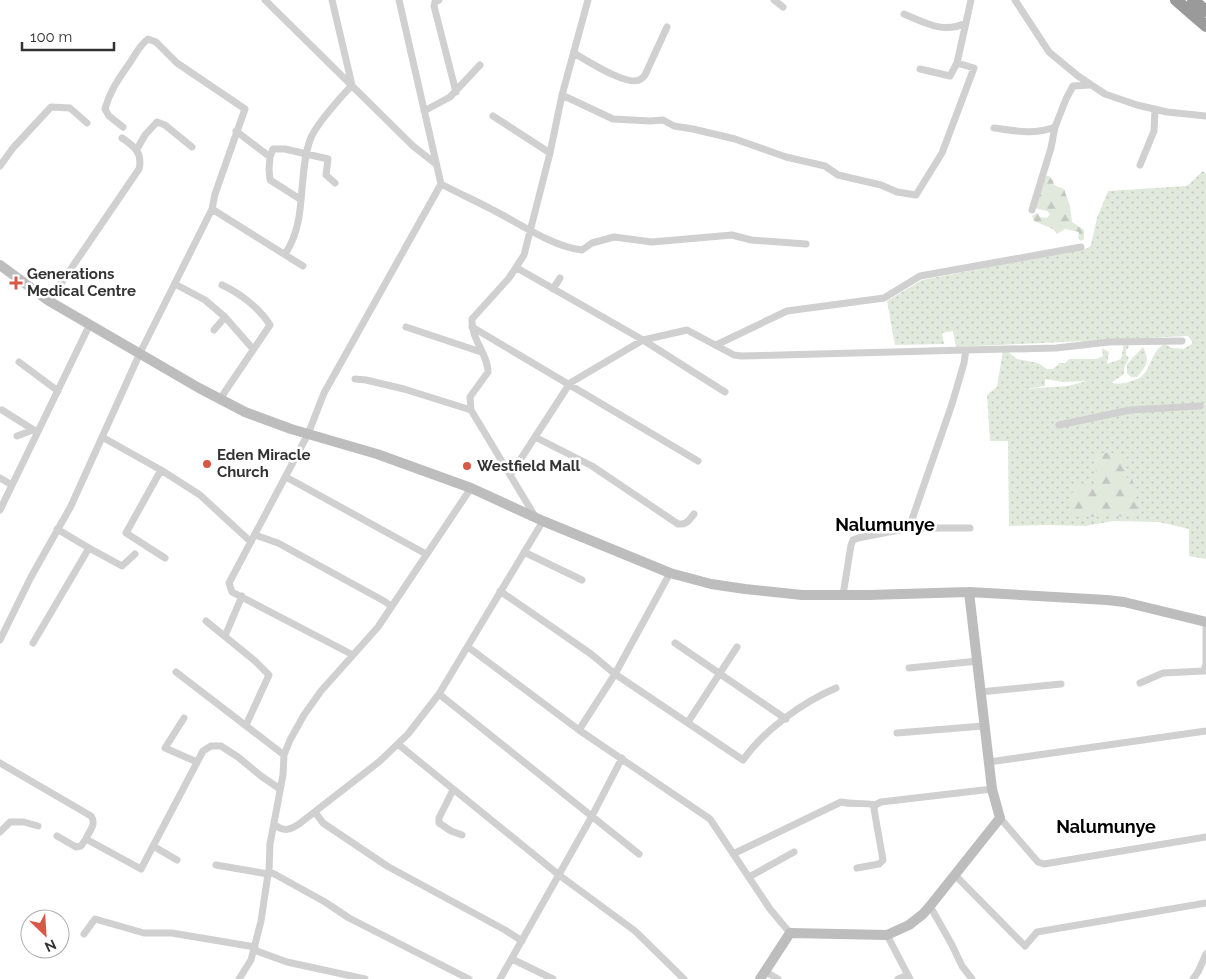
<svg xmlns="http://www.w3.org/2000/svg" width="1206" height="979" viewBox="0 0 1206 979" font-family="Raleway,sans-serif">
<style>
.grass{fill:url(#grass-dots);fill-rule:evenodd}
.forest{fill:url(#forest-firs)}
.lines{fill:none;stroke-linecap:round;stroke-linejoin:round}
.street{stroke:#d0d0d0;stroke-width:7}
.secondary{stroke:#bdbdbd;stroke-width:10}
.highway{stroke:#9a9a9a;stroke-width:12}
.poi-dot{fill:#d75847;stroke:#fff;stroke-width:2}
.labels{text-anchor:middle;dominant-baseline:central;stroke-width:5;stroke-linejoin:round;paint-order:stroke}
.poi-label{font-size:15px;font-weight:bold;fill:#333;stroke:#fff;text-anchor:start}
.quarter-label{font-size:18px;font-weight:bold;fill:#000;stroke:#fff}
</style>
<defs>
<pattern id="grass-dots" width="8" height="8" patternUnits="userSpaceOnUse" patternTransform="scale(1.25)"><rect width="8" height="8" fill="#e1e9dd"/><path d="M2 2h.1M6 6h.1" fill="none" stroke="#c2c8be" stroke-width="1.8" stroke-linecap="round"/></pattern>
<pattern id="forest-firs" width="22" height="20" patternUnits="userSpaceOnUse" patternTransform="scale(1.25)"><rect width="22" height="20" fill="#e1e9dd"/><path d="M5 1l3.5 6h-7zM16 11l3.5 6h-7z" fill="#c2c8be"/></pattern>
</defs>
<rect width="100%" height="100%" fill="#fff"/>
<!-- grass -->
<path class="grass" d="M 1203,171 L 1206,174 L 1206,559 L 1189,556 L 1189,529 L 1159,522 L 1113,521 L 1085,526 L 1048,525 L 1009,526 L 1008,441 L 990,441 L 987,395 L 997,387 L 1003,350 L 1007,351 L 1017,359 L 1038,363 L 1047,369 L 1053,369 L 1060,363 L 1065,363 L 1069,359 L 1097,359 L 1103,356 L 1102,348 L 1109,352 L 1107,364 L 1121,359 L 1124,344 L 1127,344 L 1129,347 L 1126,350 L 1126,355 L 1129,358 L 1124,368 L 1124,374 L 1111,383 C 1119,384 1123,384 1131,381 C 1134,380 1139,379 1142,376 C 1152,367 1152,349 1165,344 L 1172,348 L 1184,349 L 1193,343 L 1188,336 L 956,347 L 953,331 L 942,333 L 944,344 L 895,345 L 887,301 L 922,280 L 1088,248 L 1091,245 L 1097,218 L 1108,191 L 1187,186 ZM 1045,379 L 1063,382 L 1087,381 L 1068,386 L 1026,389 L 1045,386 Z
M 1143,347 C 1150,363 1147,364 1137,377 L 1131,377 L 1127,373 L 1127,364 Z"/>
<!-- forest -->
<path class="forest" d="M 1044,176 L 1049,176 L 1053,181 L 1054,185 L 1064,189 L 1070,206 L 1072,222 L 1084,230 L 1084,239 L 1081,241 L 1078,238 L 1079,232 L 1065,229 L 1057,234 L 1053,229 L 1034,221 L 1032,216 L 1038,213 L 1040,217 L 1047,218 L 1050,214 L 1047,211 L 1034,208 Z
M 1096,453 L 1122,453 L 1126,478 L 1132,477 L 1139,516 L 1070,517 L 1069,501 L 1076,484 L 1096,484 Z"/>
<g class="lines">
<!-- street -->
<path class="street" d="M 265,0 L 413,146 L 436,164
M 439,0 L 435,2 L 434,6 L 456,92
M 774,0 L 783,7
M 1015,0 L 1049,52 L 1078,76 L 1105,94 L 1137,105 L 1167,112 L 1206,116
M 904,14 C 926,23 943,34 966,23
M 574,53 C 586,60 626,86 639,80 C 640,80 645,76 645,75 L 667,27
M 920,69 L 950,76 L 957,63
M 562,95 L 613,119 L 650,121 L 663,120 L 674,126 L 693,129 L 735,139 L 786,157 L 825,166 L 838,175 L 881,185 L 897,192 L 916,195 L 942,153 L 974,68 L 957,63 L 971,0
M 424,111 L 450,97 L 480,65
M 493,116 L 550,153
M 994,128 C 1015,131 1035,135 1055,127 L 1066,99 L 1073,86 L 1090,85
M 236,131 L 270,157 L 269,169 L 270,180 L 300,199
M 137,149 L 145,135 L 157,122 L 165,125 L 192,147
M 270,157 L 273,149 L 285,149 L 328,159 L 326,175 L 335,183
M 1140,165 L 1154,131 L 1155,109
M 0,166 L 13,148 L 51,107 L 70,108 L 87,123
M 441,184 C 458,193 476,201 493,210 C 519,223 553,247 582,250 L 592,243 L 614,237 L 652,242 L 732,235 L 751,240 L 806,244
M 212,209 L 303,266
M 1032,210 L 1051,148 L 1055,127
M 285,254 C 308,221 297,177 310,140 C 315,125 340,98 352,85 L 332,0
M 517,268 L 643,340 L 687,330 L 734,355 L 741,356 L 966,350 L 964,363 L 952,404 L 909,528
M 175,284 L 205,300 L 225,317 L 253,349
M 553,289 L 560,278
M 49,301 L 139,169 C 143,153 134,146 122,138
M 406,327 L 481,352
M 472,327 L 698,461
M 214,330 L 225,317
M 716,345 L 787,311 L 884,298 L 920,276 L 1081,247
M 966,350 L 1056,348 L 1109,342 L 1182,341
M 19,362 L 58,391
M 355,379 L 366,380 L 404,389 L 471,410
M 220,399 L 270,325 C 259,308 240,293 222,285
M 2,410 L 37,432
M 1059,425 L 1130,410 L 1200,406
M 17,436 L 33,430
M 102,437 L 161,470 L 200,495 L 251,542
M 535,437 L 592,466 L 678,524 C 687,525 689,520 694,514
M 161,470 L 126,533 L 165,558
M 511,474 L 570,383 L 643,340 L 725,392
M 286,477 L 426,554
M 0,478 L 12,485
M 0,510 L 90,324
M 536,518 L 471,410 L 470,397 L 488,372 C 488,354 471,340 472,319 L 509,278 L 524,255 L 550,153 L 562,95 L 588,0
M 255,535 L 278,543 L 384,601 L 391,606
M 524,552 L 582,580
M 98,553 L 89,548 L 122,566 L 135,554
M 670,573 L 615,674 L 579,730 L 710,819 L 770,909 L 790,933
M 500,591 L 591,654 L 615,674 L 743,760 C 764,730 803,702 836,688
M 843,595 L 851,545 L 853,540 L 858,538 L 909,528 L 970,528
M 206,621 L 255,661 L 269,675 L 246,725
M 225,636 L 242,596
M 0,640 L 31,577 L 71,506 L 140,353 L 212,209 L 215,194 L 245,109 L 177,63 L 156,42 L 148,39 C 140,45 136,53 131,61 C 120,77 110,90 105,109 L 109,116 L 123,127
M 33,643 L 89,548 L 57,529
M 675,643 L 786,719
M 468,647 L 579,730
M 353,655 L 232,592 L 229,583 L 308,434 L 324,393 L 441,184 L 399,0
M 909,668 L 978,661
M 176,672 L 284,755
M 1140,683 L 1163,673 L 1204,671 L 1206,664 L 1206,622
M 980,692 L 1061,684
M 439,694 L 639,854
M 184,718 L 165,748 L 197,762
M 688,722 L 737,647
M 897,733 L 983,726
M 399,745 L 559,875 L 635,931 L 684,979
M 989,762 L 1206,731
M 0,763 L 91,816 C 97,824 89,831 86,839
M 453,790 L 439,818 L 439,823 L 451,831 L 462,835
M 315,812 L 323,823 L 387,866 L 505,930 L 522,941
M 1000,818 L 1038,862 L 1044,864 L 1206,837
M 275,825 C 284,832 290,830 299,824 L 380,761 L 408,734 L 439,694 L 543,521
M 0,832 L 10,822 L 24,822 L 38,826
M 57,836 L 76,847 L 81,846 L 86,839 L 141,869 L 203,751 L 211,746 L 221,746 L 238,757 L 261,776 L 280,789
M 153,846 L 177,860
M 733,854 L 841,802 C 853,805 863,802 875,805 L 881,802 L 992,789
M 216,865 L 268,874 L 261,921 L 251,960 L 239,979
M 857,868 L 879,864 L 883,860 L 874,809 L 875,805
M 955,875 L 1025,946 L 1037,932 L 1206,903
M 749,877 L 794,852
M 930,906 L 952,945 L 962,966 L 972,979
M 84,934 L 95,919 L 144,933 L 172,933 L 255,947
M 887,935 L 910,979
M 254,950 L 287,962 L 365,979
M 512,959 L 553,979
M 766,972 L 778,979
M 469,979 L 349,918 L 325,902 L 269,871 L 270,844 L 283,775 L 284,755 L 290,740 L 304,715 L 321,691 L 378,627 L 471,488
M 500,979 L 592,816 L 622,758
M 898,979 L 908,975
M 1193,979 L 1198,972 L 1206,954"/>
<!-- secondary -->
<path class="secondary" d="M 0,265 L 49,301 L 199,388 L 245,412 L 291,429 L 377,454 L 471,488 L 543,521 L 670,573 L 711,584 L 745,589 L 802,595 L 869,595 L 969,592 L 1107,600 L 1124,602 L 1206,622
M 760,979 L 790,933 L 887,935 L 909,925 L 923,914 L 930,906 L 1000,818 L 992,789 L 969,592"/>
<!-- highway -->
<path class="highway" d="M 1176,0 L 1206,26
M 1193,0 L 1206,11"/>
</g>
<!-- markers -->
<g class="poi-dot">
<path d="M13.5 275.5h5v5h5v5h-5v5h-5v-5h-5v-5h5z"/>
<circle cx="207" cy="464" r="5"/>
<circle cx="467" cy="466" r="5"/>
</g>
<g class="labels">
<!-- poi labels -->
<g class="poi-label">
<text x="27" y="274">Generations<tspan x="27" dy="17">Medical Centre</tspan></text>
<text x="217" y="455">Eden Miracle<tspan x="217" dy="17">Church</tspan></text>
<text x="477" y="466">Westfield Mall</text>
</g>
<!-- quarter labels -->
<g class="quarter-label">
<text x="885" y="524">Nalumunye</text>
<text x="1106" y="826">Nalumunye</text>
</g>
</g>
<!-- north arrow -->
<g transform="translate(45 934) rotate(155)"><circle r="24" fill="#ffffff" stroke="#adadad"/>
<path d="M0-4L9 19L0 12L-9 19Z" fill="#d75847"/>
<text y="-8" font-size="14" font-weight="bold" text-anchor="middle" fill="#333333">N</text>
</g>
<!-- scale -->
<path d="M22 42v8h92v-8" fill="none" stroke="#333333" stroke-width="2.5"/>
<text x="30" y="42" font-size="15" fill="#333333" stroke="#ffffff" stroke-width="4" paint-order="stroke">100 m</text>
</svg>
